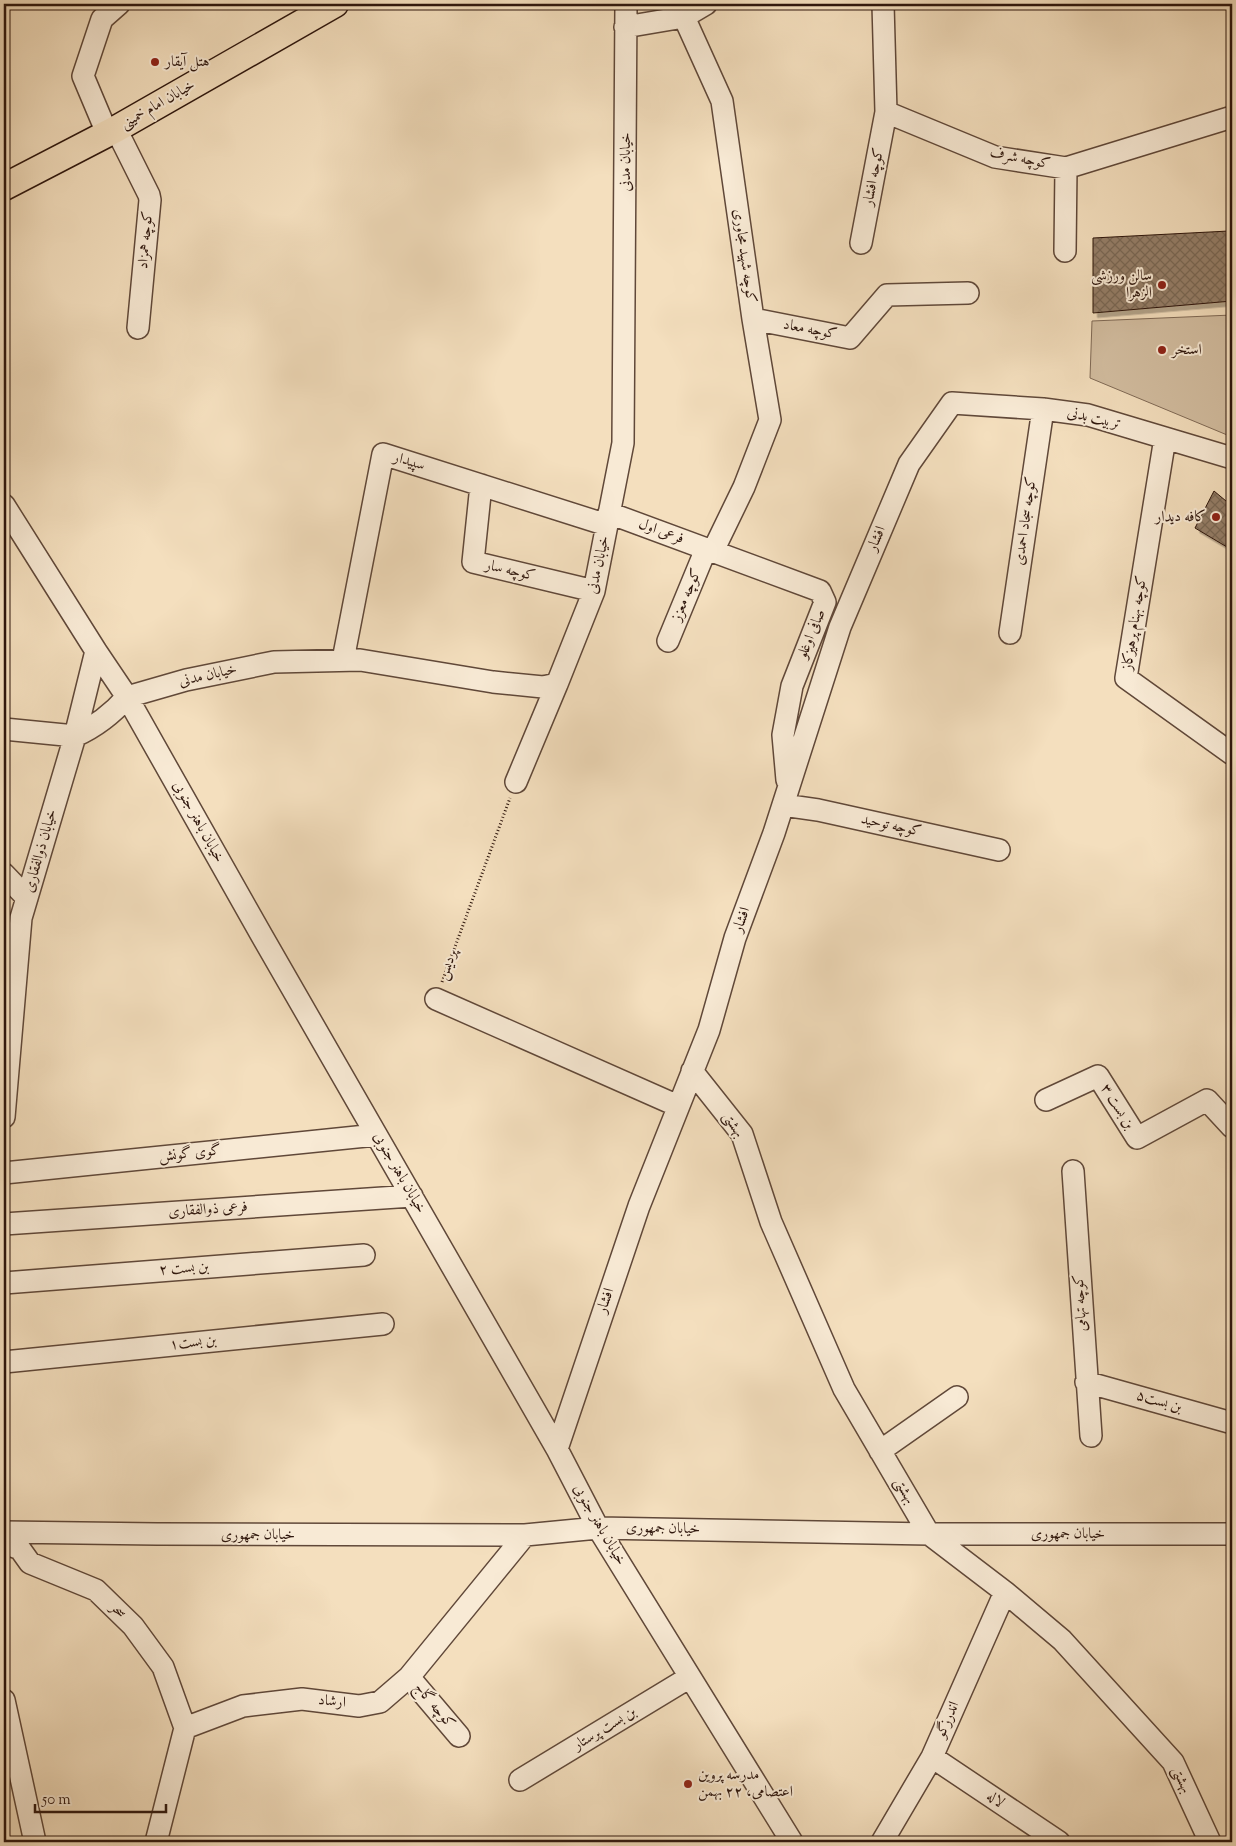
<svg xmlns="http://www.w3.org/2000/svg" width="1236" height="1846" viewBox="0 0 1236 1846" font-family="'Sorts Mill Goudy',Amiri,serif">
<style>
.garden{fill:#d2bda0;stroke:#806a56}
.building{fill:url(#building-cross-hatch);stroke:#2e160d;filter:url(#shadow)}
.lines{fill:none;stroke-linecap:round;stroke-linejoin:round}
.minor-casing{stroke:#604839;stroke-width:24}
.major-casing{stroke:#2e160d;stroke-width:29}
.path{stroke:#2e160d;stroke-width:3;stroke-dasharray:1 2.5;stroke-linecap:butt}
.minor{stroke:#f8ead5;stroke-width:21}
.major{stroke:#f4dfbe;stroke-width:26}
.poi-dot{fill:#8f2418;stroke:#f8ead5;stroke-width:2}
.labels{text-anchor:middle;dominant-baseline:central;stroke-width:4;stroke-linejoin:round;paint-order:stroke}
.poi-label{font-size:15px;fill:#2e160d;stroke:#f8ead5;text-anchor:start}
.street-label{font-size:15px;fill:#2e160d;stroke:#f8ead5}
</style>
<defs>
<pattern id="building-cross-hatch" width="8" height="8" patternUnits="userSpaceOnUse" patternTransform="scale(1.25)"><rect width="8" height="8" fill="#957f69"/><path d="M0 0l8 8M0 8l8-8" fill="none" stroke="#7a6755"/></pattern>
<filter id="shadow"><feDropShadow dx="4.5" dy="4.5" stdDeviation="0" flood-color="#0004"/></filter>
</defs>
<rect width="100%" height="100%" fill="#f4dfbe"/>
<filter id="stains"><feTurbulence type="fractalNoise" baseFrequency=".004" numOctaves="4"/><feColorMatrix values="0 0 0 0 .2 0 0 0 0 .09 0 0 0 0 .02 0 0 0 .5 -.17"/></filter>
<radialGradient id="worn" r=".72"><stop offset=".6" stop-color="#630" stop-opacity="0"/><stop offset="1" stop-color="#630" stop-opacity=".3"/></radialGradient>
<!-- garden -->
<path class="garden" d="M 1232,315 L 1232,437 L 1090,378 L 1092,321 Z"/>
<!-- building -->
<path class="building" d="M 1229,231 L 1232,269 L 1232,301 L 1093,313 L 1093,238 Z
M 1214,491 L 1232,506 L 1232,550 L 1195,528 Z"/>
<g class="lines">
<!-- minor casing -->
<g class="minor-casing">
<path id="minor" d="M 883,4 L 886,112 L 995,157 L 1066,168 L 1232,117
M 684,17 L 706,4
M 625,27 L 684,17 L 722,101 L 753,319 L 770,420 L 744,487 L 713,551
M 116,129 L 149,195 L 150,200 L 138,328
M 107,133 L 83,76 L 102,19 L 119,4
M 861,243 L 886,112
M 1065,251 L 1066,168
M 753,319 L 850,338 L 887,295 L 968,293
M 1165,438 L 1126,678 L 1232,754
M 481,485 L 473,562 L 594,591
M 4,505 L 96,651 L 127,697 L 262,936 L 557,1449 L 598,1528 L 792,1842
M 609,513 L 820,591 L 825,602 L 792,686 L 783,735 L 787,780
M 1010,633 L 1043,409
M 668,641 L 706,549
M 343,660 L 383,454 L 607,525
M 4,729 L 75,736
M 75,736 C 95,727 113,713 127,697 L 186,680 L 274,662 L 360,660 L 493,682 L 543,687 L 557,684 L 594,591 L 623,443 L 626,4
M 516,782 L 557,684
M 783,805 L 818,810 L 999,850
M 4,874 L 27,898
M 436,999 L 678,1106
M 692,1071 L 742,1134 L 771,1222 L 844,1389 L 929,1534 L 1005,1592 L 1062,1640 L 1173,1762 L 1210,1842
M 1046,1100 L 1098,1076 L 1137,1138 L 1207,1100 L 1232,1127
M 4,1117 L 21,918 L 75,736 L 96,651
M 1073,1171 L 1091,1436
M 4,1173 L 376,1135
M 4,1224 L 412,1196
M 4,1283 L 364,1255
M 4,1362 L 383,1324
M 1086,1382 L 1232,1423
M 557,1449 L 639,1206 L 709,1030 L 735,938 L 774,833 L 840,627 L 909,464 L 952,403 L 1043,409 L 1088,415 L 1232,458
M 880,1451 L 957,1397
M 4,1532 L 157,1534 L 525,1535 L 598,1528 L 929,1534 L 1232,1534
M 4,1543 L 20,1549 L 30,1563 L 96,1590 L 133,1626 L 163,1667 L 185,1728
M 409,1677 L 459,1736
M 4,1700 L 35,1842
M 932,1757 L 1059,1842
M 520,1780 L 690,1677
M 156,1842 L 185,1728 L 243,1706 L 302,1699 L 359,1706 L 380,1702 L 409,1677 L 525,1535
M 882,1842 L 932,1757 L 1005,1592"/>
</g>
<!-- major casing -->
<g class="major-casing">
<path id="major" d="M 4,187 L 116,129 L 335,4"/>
</g>
<!-- path -->
<path class="path" d="M 442,982 L 510,798"/>
<!-- minor -->
<use href="#minor" class="minor"/>
<!-- major -->
<use href="#major" class="major"/>
</g>
<!-- markers -->
<g class="poi-dot">
<circle cx="155" cy="62" r="5"/>
<circle cx="1162" cy="285" r="5"/>
<circle cx="1162" cy="350" r="5"/>
<circle cx="1216" cy="517" r="5"/>
<circle cx="688" cy="1784" r="5"/>
</g>
<g class="labels">
<!-- poi labels -->
<g class="poi-label">
<text x="165" y="62">هتل آیقار</text>
<text x="1152" y="276" text-anchor="end">سالن ورزشی<tspan x="1152" dy="17">الزهرا</tspan></text>
<text x="1172" y="350">استخر</text>
<text x="1206" y="517" text-anchor="end">کافه دیدار</text>
<text x="698" y="1775">مدرسه پروین<tspan x="698" dy="17">اعتصامی، ۲۲ بهمن</tspan></text>
</g>
<!-- street labels -->
<g class="street-label">
<text transform="translate(158 105) rotate(-30)">خیابان امام خمینی</text>
<text transform="translate(1020 159) rotate(11)">کوچه شرف</text>
<text transform="translate(626 162) rotate(-90)">خیابان مدنی</text>
<text transform="translate(874 177) rotate(-79)">کوچه افشار</text>
<text transform="translate(146 240) rotate(-85)">کوچه همزاد</text>
<text transform="translate(744 256) rotate(82)">کوچه شهید مجاوری</text>
<text transform="translate(810 330) rotate(11)">کوچه معاد</text>
<text transform="translate(1094 419) rotate(13)">تربیت بدنی</text>
<text transform="translate(409 462) rotate(17)">سپیدار</text>
<text transform="translate(1026 521) rotate(-82)">کوچه سجاد احمدی</text>
<text transform="translate(661 532) rotate(20)">فرعی اول</text>
<text transform="translate(877 539) rotate(-67)">افشار</text>
<text transform="translate(599 565) rotate(-78)">خیابان مدنی</text>
<text transform="translate(510 571) rotate(13)">کوچه سار</text>
<text transform="translate(687 595) rotate(-67)">کوچه معزز</text>
<text transform="translate(1135 623) rotate(-81)">کوچه بهنام پرهیزکاز</text>
<text transform="translate(812 634) rotate(-68)">صافی اوغلو</text>
<text transform="translate(208 676) rotate(-13)">خیابان مدنی</text>
<text transform="translate(198 822) rotate(61)">خیابان باهنر جنوبی</text>
<text transform="translate(891 826) rotate(12)">کوچه توحید</text>
<text transform="translate(41 851) rotate(-74)">خیابان ذوالفقاری</text>
<text transform="translate(742 920) rotate(-70)">افشار</text>
<text transform="translate(448 965) rotate(-70)">پردیس</text>
<text transform="translate(1117 1107) rotate(58)">بن بست ۳</text>
<text transform="translate(733 1125) rotate(56)">بهشتی</text>
<text transform="translate(190 1154) rotate(-6)">گوی گونش</text>
<text transform="translate(399 1173) rotate(60)">خیابان باهنر جنوبی</text>
<text transform="translate(208 1210) rotate(-4)">فرعی ذوالفقاری</text>
<text transform="translate(184 1269) rotate(-4)">بن بست ۲</text>
<text transform="translate(606 1301) rotate(-71)">افشار</text>
<text transform="translate(1081 1303) rotate(-94)">کوچه تهامی</text>
<text transform="translate(193 1343) rotate(-6)">بن بست۱</text>
<text transform="translate(1159 1402) rotate(16)">بن بست۵</text>
<text transform="translate(904 1491) rotate(60)">بهشتی</text>
<text transform="translate(599 1525) rotate(60)">خیابان باهنر جنوبی</text>
<text transform="translate(663 1529) rotate(1)">خیابان جمهوری</text>
<text x="1068" y="1534">خیابان جمهوری</text>
<text x="258" y="1535">خیابان جمهوری</text>
<text transform="translate(118 1611) rotate(44)">سحر</text>
<text transform="translate(332 1702) rotate(6)">ارشاد</text>
<text transform="translate(434 1706) rotate(50)">کوچه گاج</text>
<text transform="translate(948 1720) rotate(-66)">اندرزگو</text>
<text transform="translate(605 1729) rotate(-31)">بن بست پرستار</text>
<text transform="translate(1181 1780) rotate(65)">بهشتی</text>
<text transform="translate(995 1800) rotate(34)">لاله</text>
</g>
</g>
<!-- margin -->
<rect width="1236" height="1846" fill="none" stroke="#f4dfbe" stroke-width="20"/>
<rect x="5" y="5" width="1226" height="1836" fill="none" stroke="#2e160d" stroke-width="2.5"/>
<rect x="10" y="10" width="1216" height="1826" fill="none" stroke="#2e160d"/>
<!-- scale -->
<path d="M35 1804v8h131v-8" fill="none" stroke="#2e160d" stroke-width="2.5"/>
<text x="42" y="1804" font-size="15" fill="#2e160d" stroke="#f8ead5" stroke-width="4" paint-order="stroke">50 m</text>
<rect width="100%" height="100%" filter="url(#stains)"/>
<rect width="100%" height="100%" fill="url(#worn)"/>
</svg>
